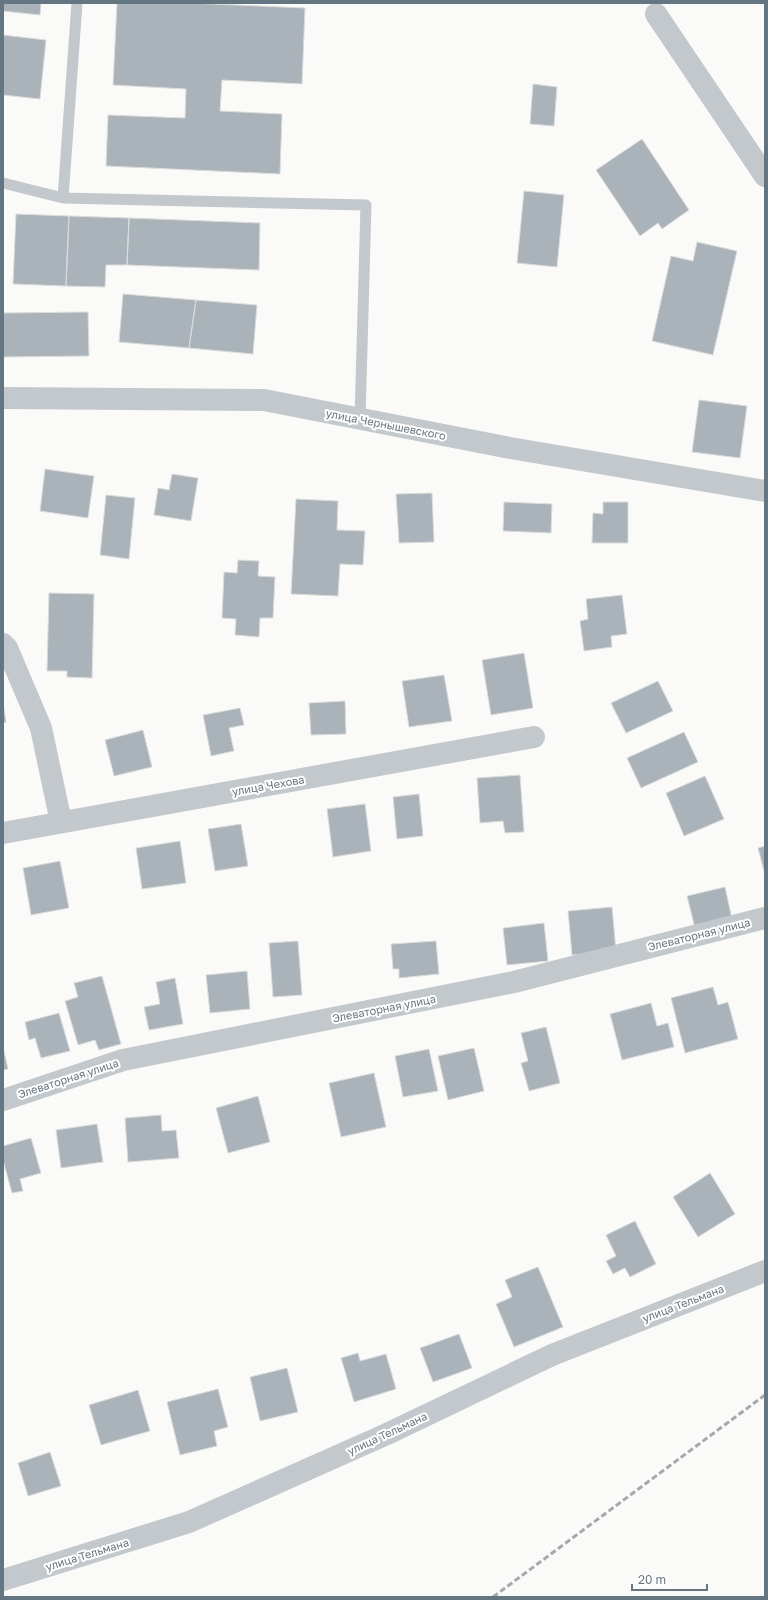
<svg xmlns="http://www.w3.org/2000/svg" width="768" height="1600" viewBox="0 0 768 1600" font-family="'Golos Text',sans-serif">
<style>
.building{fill:#aab3b9;stroke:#dcdcda}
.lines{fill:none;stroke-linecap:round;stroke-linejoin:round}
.lane{stroke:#c3c8cc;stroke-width:11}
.street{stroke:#c3c8cc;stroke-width:22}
.rail{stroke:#a2aab0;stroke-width:3;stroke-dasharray:6 3;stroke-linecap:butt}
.labels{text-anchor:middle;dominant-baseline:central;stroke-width:4;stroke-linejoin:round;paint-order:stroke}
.street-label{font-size:11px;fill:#657683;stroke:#fff}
</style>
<rect width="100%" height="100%" fill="#fafaf8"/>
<!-- building -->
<path class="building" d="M 3,3 L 41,3 L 40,15 L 3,11 Z
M 117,3 L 190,3 L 305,8 L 302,84 L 222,80 L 220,111 L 282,114 L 280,174 L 106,166 L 108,115 L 185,118 L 186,89 L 113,85 Z
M 3,35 L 46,40 L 40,99 L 3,95 Z
M 533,84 L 557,87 L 554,126 L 530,124 Z
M 642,139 L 689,210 L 662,229 L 658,223 L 640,236 L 596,170 Z
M 524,191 L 564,195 L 557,267 L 517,263 Z
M 16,214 L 69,216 L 66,286 L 13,284 Z
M 69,216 L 129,218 L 127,265 L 106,265 L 105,287 L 66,286 Z
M 129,218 L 260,223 L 259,270 L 127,265 Z
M 697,242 L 737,251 L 713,355 L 652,341 L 671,256 L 693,261 Z
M 123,294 L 196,300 L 189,348 L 119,342 Z
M 196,300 L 257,305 L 253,354 L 189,348 Z
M 88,312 L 89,356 L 3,357 L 3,313 Z
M 699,400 L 747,406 L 740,458 L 692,452 Z
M 45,469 L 94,476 L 88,518 L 40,511 Z
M 172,474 L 198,478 L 191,521 L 154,515 L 158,488 L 169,490 Z
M 432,493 L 434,542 L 399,543 L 396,494 Z
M 106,495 L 135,498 L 129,559 L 100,555 Z
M 296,499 L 338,501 L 337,530 L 365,531 L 363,565 L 340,564 L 338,596 L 291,594 Z
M 504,502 L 552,504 L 551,533 L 503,531 Z
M 603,502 L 628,502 L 628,543 L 592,543 L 593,513 L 603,514 Z
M 238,560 L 259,561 L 258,576 L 275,577 L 273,618 L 260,618 L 259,637 L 235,635 L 236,619 L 222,618 L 224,572 L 237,573 Z
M 49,593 L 94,594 L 92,678 L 67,677 L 67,671 L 47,671 Z
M 622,595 L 627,634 L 611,636 L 612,647 L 584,651 L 580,621 L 588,619 L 586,599 Z
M 524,653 L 533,708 L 491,715 L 482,660 Z
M 444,675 L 452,721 L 409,727 L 402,681 Z
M 658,681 L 673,711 L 626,733 L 611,703 Z
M 345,701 L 346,734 L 311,735 L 309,703 Z
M 3,702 L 6,722 L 3,723 Z
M 240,708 L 244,725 L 229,728 L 234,751 L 211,756 L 203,715 Z
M 143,730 L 152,767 L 114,776 L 105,740 Z
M 684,732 L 698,762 L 641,788 L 627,758 Z
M 520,775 L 524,832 L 505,833 L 503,821 L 480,823 L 477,778 Z
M 705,776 L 724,819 L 684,836 L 666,793 Z
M 419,794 L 423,836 L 397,839 L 393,797 Z
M 365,804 L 371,851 L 333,857 L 327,809 Z
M 241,824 L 248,866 L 215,871 L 208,829 Z
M 180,841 L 186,883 L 142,889 L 136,848 Z
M 765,846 L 765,875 L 758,848 Z
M 60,861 L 69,908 L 31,915 L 23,868 Z
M 725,887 L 732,919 L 695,928 L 687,896 Z
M 612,907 L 616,951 L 572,955 L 568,911 Z
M 544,923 L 548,961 L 507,965 L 503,928 Z
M 298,941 L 302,995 L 273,997 L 269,943 Z
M 436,941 L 439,974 L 399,978 L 399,969 L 393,969 L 391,944 Z
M 247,971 L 250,1009 L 210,1013 L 206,975 Z
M 102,976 L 121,1044 L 99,1050 L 95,1040 L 78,1045 L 65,1001 L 78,997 L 74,983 Z
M 175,978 L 183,1024 L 149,1030 L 144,1007 L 160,1004 L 156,982 Z
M 713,987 L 718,1005 L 728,1002 L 738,1039 L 685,1053 L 671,998 Z
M 651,1003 L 657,1026 L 668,1023 L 674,1047 L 622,1060 L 610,1014 Z
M 59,1013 L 70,1051 L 41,1058 L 35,1038 L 29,1040 L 25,1022 Z
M 546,1027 L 560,1083 L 529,1091 L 521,1063 L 528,1061 L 521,1033 Z
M 3,1047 L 8,1069 L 3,1070 Z
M 474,1048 L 484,1091 L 448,1100 L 438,1056 Z
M 429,1049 L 438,1091 L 403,1097 L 395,1056 Z
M 374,1073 L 386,1127 L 341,1137 L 329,1083 Z
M 258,1096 L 270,1142 L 228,1153 L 216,1108 Z
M 161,1115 L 162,1131 L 176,1130 L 179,1158 L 128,1162 L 125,1118 Z
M 97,1124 L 103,1162 L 61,1168 L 56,1130 Z
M 31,1138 L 41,1173 L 20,1179 L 23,1191 L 12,1193 L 3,1160 L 3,1146 Z
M 710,1173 L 735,1214 L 698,1237 L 673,1197 Z
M 635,1221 L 656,1264 L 630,1277 L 625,1268 L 613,1274 L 606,1261 L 616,1256 L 606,1235 Z
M 538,1267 L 563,1327 L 514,1347 L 496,1304 L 512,1297 L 505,1280 Z
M 459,1334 L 472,1368 L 433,1382 L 420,1348 Z
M 358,1353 L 360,1361 L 386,1354 L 396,1389 L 354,1402 L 341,1358 Z
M 287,1368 L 298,1412 L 260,1421 L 250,1377 Z
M 218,1389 L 228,1427 L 214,1431 L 217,1446 L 180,1455 L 167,1402 Z
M 138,1390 L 150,1431 L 101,1445 L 89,1405 Z
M 50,1452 L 61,1486 L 28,1496 L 18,1463 Z"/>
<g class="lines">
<!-- lane -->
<path class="lane" d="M 3,183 L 63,198 L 366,205 L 360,419
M 63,198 L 77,3"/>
<!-- street -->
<path class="street" d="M 656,14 L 765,176
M 3,398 L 264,400 L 510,448 L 765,491
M 3,644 L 7,648 L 41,728 L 61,822
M 3,833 L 534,737
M 3,1100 L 123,1060 L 514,982 L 765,918
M 3,1580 L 189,1522 L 387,1434 L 552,1355 L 765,1271"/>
<!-- rail -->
<path class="rail" d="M 493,1597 L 765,1395"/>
</g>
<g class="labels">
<!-- street labels -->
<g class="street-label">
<text transform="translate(386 424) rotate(11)">улица Чернышевского</text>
<text transform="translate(268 785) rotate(-10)">улица Чехова</text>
<text transform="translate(699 934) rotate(-14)">Элеваторная улица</text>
<text transform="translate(384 1008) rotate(-11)">Элеваторная улица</text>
<text transform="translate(68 1078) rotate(-18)">Элеваторная улица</text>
<text transform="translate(683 1303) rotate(-21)">улица Тельмана</text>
<text transform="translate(387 1433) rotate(-25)">улица Тельмана</text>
<text transform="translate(87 1554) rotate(-17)">улица Тельмана</text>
</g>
</g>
<!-- border -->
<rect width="768" height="1600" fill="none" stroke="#657683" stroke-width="8"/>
<!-- scale -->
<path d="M632 1584v6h75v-6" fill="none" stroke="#657683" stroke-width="2"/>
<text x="638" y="1584" font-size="12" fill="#657683" stroke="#ffffff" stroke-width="3" paint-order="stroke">20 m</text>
</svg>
